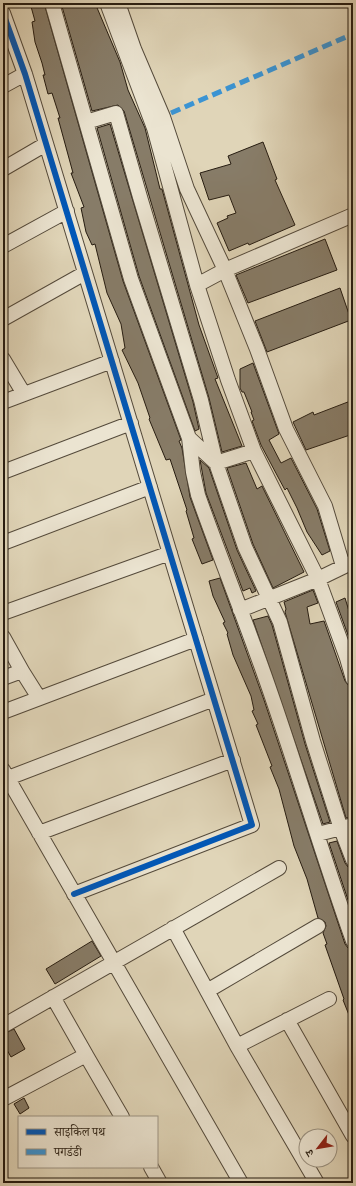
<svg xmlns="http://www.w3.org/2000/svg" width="356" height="1186" viewBox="0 0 356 1186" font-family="'Libre Bodoni','Noto Serif Devanagari',serif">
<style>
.building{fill:#877c68;stroke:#261c11}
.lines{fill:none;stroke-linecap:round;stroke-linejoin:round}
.minor-casing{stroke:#544a3b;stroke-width:16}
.minor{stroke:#ebe4d1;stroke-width:14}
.quiet{stroke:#3b94d3;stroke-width:5;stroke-dasharray:10 5;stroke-linecap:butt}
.cycleway-casing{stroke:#ebe4d1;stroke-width:8}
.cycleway{stroke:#0057b8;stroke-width:6}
</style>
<rect width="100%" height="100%" fill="#e0d5b8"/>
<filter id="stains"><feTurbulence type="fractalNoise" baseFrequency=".005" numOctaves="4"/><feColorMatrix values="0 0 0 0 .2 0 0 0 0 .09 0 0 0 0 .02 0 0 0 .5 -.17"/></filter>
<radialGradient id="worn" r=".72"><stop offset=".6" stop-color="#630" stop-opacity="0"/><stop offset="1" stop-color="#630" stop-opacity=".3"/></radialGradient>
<!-- building -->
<path class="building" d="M 30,3 L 44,3 L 123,281 L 181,440 L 179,441 L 182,448 L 190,497 L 213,560 L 202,564 L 192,539 L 194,538 L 186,511 L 187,510 L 170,459 L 166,460 L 149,419 L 150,418 L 138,383 L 122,350 L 125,348 L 121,324 L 107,293 L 95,244 L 92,245 L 86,232 L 81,208 L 84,207 L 71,173 L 73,173 L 58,118 L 60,118 L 52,93 L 48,94 L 43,75 L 45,75 L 42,63 L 35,42 L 32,22 L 35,21 Z
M 61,3 L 95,3 L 120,62 L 128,90 L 145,128 L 160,189 L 162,189 L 199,325 L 218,378 L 215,379 L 242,446 L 222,452 L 209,398 L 124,111 L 118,105 L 92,111 Z
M 110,124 L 193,402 L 199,429 L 195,431 L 139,276 L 97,128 Z
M 263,142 L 277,179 L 275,180 L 295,225 L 249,245 L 248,243 L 229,251 L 217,223 L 228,218 L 227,216 L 236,213 L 229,195 L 209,200 L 200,173 L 231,164 L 228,156 Z
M 325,239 L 337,270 L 248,303 L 236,275 Z
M 340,288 L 351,320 L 267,352 L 255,321 Z
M 253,363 L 279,434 L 269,440 L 281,463 L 291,458 L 317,509 L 330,551 L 322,555 L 307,532 L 297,508 L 287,488 L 285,490 L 278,477 L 261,445 L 252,421 L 254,420 L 251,412 L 252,412 L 244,392 L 242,392 L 240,388 L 240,369 Z
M 353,400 L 353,434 L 306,450 L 293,422 L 313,412 L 314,415 Z
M 200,460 L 209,468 L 237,550 L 256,591 L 252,593 L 250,588 L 243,591 L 206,493 Z
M 246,463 L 257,489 L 262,486 L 304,572 L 273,588 L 253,544 L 227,468 Z
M 220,578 L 264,700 L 345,944 L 348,948 L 353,949 L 353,1025 L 343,1000 L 344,999 L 325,945 L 327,944 L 323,933 L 326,926 L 325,922 L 318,918 L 307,879 L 294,846 L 279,789 L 270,767 L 272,766 L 256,725 L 258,724 L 252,711 L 254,710 L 251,696 L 233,655 L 227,634 L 228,633 L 223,623 L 225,622 L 213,596 L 209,581 Z
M 313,590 L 318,603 L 307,607 L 310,624 L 324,621 L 345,681 L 352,690 L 353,696 L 353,817 L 346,818 L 285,612 L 286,609 L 284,602 Z
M 345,598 L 353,624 L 352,646 L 336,602 Z
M 268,616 L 272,625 L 305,744 L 330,822 L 323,824 L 253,620 Z
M 337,841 L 345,863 L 348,867 L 353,868 L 353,915 L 329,843 Z
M 92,941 L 101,956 L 55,984 L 46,969 Z
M 14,1029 L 25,1049 L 11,1057 L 3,1043 L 3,1034 Z
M 24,1098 L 29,1108 L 20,1114 L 14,1104 Z"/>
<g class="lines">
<!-- minor casing -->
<g class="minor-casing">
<path id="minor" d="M 52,3 L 131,279 L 189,438 L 193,472 L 198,495 C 222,563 249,629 272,697 C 300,778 324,860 353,941
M 107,3 L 154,128 L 197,285 L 228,380 L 254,451 L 318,579 L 347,658 L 353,679
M 118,3 L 134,49 L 163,117 L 187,189 L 225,270 L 257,349 L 286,429 L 325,506 L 343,566
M 3,13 L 25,74 L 252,825 L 74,894
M 3,86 L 25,74
M 86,122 L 116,113 L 140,197 L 201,400 L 216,463 L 245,547 L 280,622 L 313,741 L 341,829 L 353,860
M 3,169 L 46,144
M 3,246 L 67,211
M 197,285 L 225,270 L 353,215
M 3,319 L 85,273
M 3,359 L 24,394
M 3,402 L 112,361
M 189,438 L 216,463 L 254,451
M 3,472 L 131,423
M 3,543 L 150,487
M 240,610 L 318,579 L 353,562
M 3,613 L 170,553
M 3,637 L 22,671
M 3,678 L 22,671 L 39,698
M 3,712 L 196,639
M 3,770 L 241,1183
M 8,778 L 214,699
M 39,833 L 233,760
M 318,834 L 353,825
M 173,928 L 237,1046 L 317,1183
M 207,991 L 318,926
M 287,1020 L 353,1136
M 3,1026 L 279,868
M 237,1046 L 329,999
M 86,1055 L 122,1117
M 3,1099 L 86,1055 L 53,997
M 151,1167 L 160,1183"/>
</g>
<!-- minor -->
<use href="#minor" class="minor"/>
<!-- quiet -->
<path class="quiet" d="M 171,113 L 353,34"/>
<!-- cycleway casing -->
<g class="cycleway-casing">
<path id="cycleway" d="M 3,13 L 25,74 L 252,825 L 74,894"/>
</g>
<!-- cycleway -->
<use href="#cycleway" class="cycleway"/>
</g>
<!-- margin -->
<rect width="356" height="1186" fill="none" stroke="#e0d5b8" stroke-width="16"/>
<rect x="4" y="4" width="348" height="1178" fill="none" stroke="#261c11" stroke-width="2"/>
<rect x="8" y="8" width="340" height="1170" fill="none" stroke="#261c11"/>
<!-- legend -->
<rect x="18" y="1116" width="140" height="52" fill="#ebe4d1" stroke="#9c9484"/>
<rect x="26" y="1129" width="20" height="6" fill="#0057b8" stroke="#9c9484"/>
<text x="54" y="1136" font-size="12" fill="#261c11">साइकिल पथ</text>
<rect x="26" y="1149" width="20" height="6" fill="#3b94d3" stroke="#9c9484"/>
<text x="54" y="1156" font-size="12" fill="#261c11">पगडंडी</text>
<!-- north arrow -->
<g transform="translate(318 1148) rotate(239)"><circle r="19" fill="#ebe4d1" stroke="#9c9484"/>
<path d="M0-3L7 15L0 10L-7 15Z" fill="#8f2418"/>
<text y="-6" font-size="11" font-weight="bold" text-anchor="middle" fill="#261c11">उ</text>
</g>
<rect width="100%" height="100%" filter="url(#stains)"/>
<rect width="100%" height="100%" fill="url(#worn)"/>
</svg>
